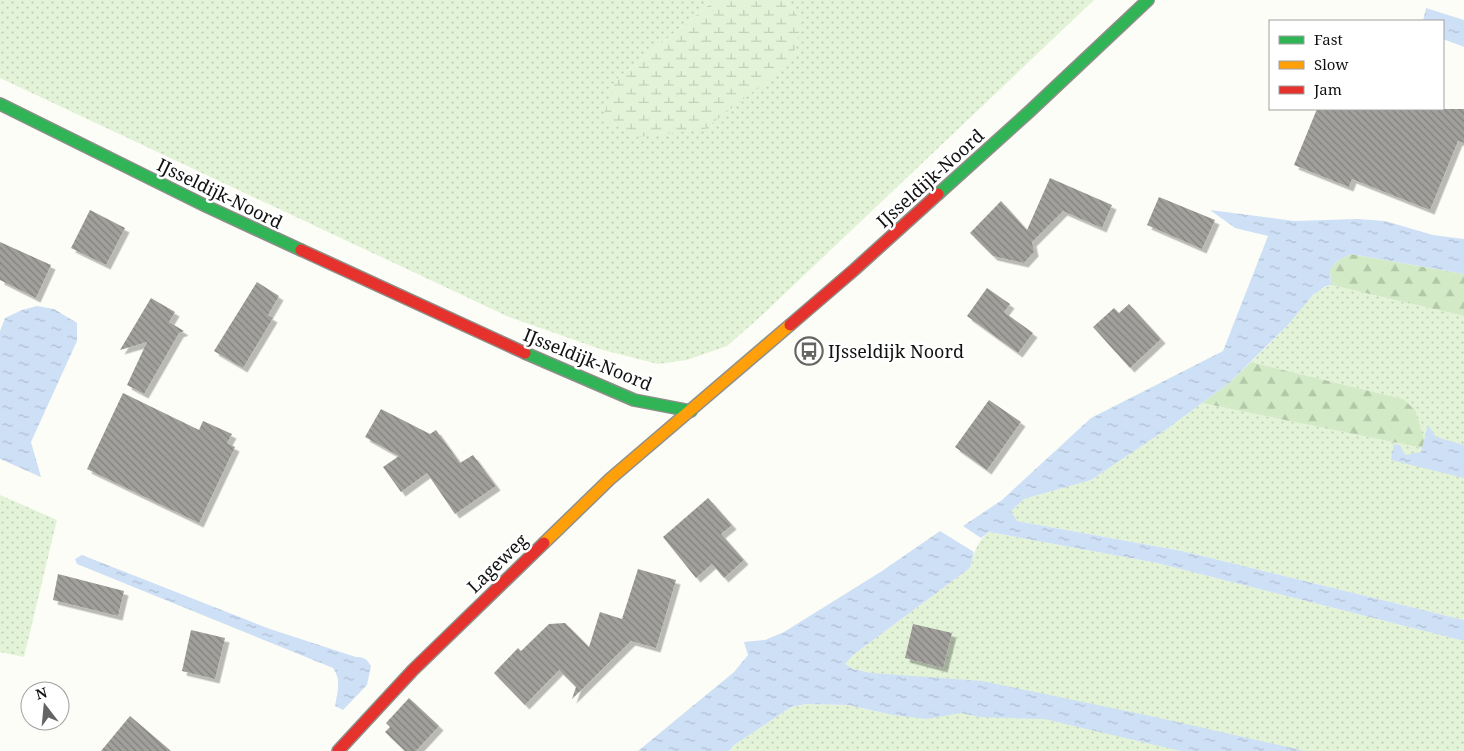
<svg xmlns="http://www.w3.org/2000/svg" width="1464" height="751" viewBox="0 0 1464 751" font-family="'Noto Serif',serif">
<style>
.grass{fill:url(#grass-dots)}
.forest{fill:url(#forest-firs)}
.wetland{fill:url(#wetland-marsh)}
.water{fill:url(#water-ripples)}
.building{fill:url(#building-back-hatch);filter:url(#shadow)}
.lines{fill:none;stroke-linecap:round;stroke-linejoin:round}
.fast-casing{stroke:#8e8e8b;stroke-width:14}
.slow-casing{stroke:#8e8e8b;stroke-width:14}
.jam-casing{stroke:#8e8e8b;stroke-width:14}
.fast{stroke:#30b455;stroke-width:11}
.slow{stroke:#ff9f0a;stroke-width:11}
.jam{stroke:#e5322d;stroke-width:11}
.labels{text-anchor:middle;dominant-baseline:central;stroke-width:5;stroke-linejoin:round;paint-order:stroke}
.street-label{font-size:18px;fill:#111;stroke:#fff}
.poi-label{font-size:18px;fill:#111;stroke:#fff;text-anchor:start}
</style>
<defs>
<pattern id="grass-dots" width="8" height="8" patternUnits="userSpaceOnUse" patternTransform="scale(1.25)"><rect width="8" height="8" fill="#e3f3d8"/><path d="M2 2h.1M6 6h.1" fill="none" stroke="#c2cfb8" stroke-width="1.8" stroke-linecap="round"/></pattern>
<pattern id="forest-firs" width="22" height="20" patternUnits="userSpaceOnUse" patternTransform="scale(1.25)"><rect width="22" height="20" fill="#d2eac6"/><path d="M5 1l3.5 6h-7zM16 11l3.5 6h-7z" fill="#b3c8a9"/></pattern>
<pattern id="wetland-marsh" width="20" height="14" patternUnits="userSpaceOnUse" patternTransform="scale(1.25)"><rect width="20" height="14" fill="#e3f3d8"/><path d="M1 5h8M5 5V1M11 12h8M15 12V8" fill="none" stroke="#c2cfb8"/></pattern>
<pattern id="water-ripples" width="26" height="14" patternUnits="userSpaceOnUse" patternTransform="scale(1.25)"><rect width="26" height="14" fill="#cee0f6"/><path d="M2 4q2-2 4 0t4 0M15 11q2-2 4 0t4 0" fill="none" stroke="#b0bfd2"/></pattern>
<pattern id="building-back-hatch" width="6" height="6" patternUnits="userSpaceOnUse" patternTransform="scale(1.25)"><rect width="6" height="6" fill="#a1a09c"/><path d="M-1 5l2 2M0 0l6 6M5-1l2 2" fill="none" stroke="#82817e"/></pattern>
<filter id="shadow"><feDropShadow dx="4.5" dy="4.5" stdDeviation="0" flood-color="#0004"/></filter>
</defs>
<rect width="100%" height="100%" fill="#fdfdf7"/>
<!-- grass -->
<path class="grass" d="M 0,0 L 715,0 L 616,80 L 802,21 L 785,0 L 1094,0 L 759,318 L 727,346 L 687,360 L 658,364 L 603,350 L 509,317 L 0,78 Z
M 1331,285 L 1464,316 L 1464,620 L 1182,551 L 1017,521 L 1011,511 L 1024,499 L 1091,480 L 1167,429 L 1202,403 L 1427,449 L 1403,399 L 1251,362 C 1263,350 1275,339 1287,326 C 1300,311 1311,291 1331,285 Z
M 0,495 L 57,520 L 24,657 L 0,652 Z
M 989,532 L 1157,563 L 1464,641 L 1464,751 L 729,751 L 733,746 L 791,707 L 806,704 L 848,705 L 893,715 L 872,673 L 853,669 L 844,664 L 853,655 L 970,568 C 974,553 977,541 989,532 Z"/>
<!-- forest -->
<path class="forest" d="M 1351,254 L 1464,274 L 1464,316 L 1331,285 L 1330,270 L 1337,261 Z
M 1251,362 L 1403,399 L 1415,410 L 1427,449 L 1202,403 L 1229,383 Z"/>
<!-- wetland -->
<path class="wetland" d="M 715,0 L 785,0 L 802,21 L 792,61 L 705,129 L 639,137 L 602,119 L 616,80 Z"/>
<!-- water -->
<path class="water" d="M 1426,8 L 1464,20 L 1464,47 L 1443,39 L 1443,21 L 1423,21 Z
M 1210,210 L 1294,221 L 1358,219 L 1385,221 L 1433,235 L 1464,239 L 1464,274 L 1351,254 L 1337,261 L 1330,270 L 1331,285 L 1326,286 L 1313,295 L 1287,326 L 1229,383 L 1167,429 L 1091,480 L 1024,499 L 1011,511 L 1017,521 L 1182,551 L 1464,620 L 1464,641 L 1157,563 L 989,532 L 981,538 L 963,526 L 1002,500 L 1091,418 L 1223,351 L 1268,236 L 1235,228 Z
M 37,306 L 54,309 L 77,323 L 77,341 L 31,442 L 41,477 L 0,459 L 0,331 L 5,318 L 22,310 Z
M 1428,425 L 1436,437 L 1464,445 L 1464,478 L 1391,460 L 1394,444 L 1400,445 L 1405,455 L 1421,452 Z
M 940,531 L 974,552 L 970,568 L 853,655 L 845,664 L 853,669 L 872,673 L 982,681 L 1155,717 L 1305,751 L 1181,751 L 1044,719 L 979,717 L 961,713 L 927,719 L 893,715 L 848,705 L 806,704 L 791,707 L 733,746 L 729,751 L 638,751 L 734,672 L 748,655 L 744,642 L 765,640 L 784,632 L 882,571 Z
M 82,555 L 270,629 L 356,657 C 364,657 367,659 371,666 L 367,685 L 343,710 L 335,706 C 337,693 342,680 333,668 L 77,564 L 75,559 Z"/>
<!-- building -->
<path class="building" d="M 1317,109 L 1464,109 L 1464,143 L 1458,141 L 1430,210 L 1352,179 L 1349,187 L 1294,165 Z
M 1050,178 L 1112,205 L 1102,228 L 1063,211 L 1032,242 L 1034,252 L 1024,263 L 993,256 L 970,233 L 1001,201 L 1027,230 Z
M 1159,197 L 1215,220 L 1202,249 L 1147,225 Z
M 90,210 L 125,228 L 106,265 L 71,248 Z
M 0,242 L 51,265 L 36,298 L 0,280 Z
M 257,282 L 279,296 L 268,315 L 273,318 L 243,368 L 214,351 Z
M 987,288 L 1010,304 L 1004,312 L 1033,333 L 1018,353 L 967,316 Z
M 151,298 L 175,312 L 169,322 L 184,331 L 179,333 L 144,394 L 127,385 L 147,342 L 120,350 Z
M 1129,304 L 1161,339 L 1130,368 L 1093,327 L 1114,308 L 1119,313 Z
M 123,393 L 199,430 L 203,421 L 232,434 L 227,443 L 235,447 L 199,523 L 87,469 Z
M 989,400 L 1021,422 L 987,470 L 955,447 Z
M 381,409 L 430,434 L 436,430 L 460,463 L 473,455 L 496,486 L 455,514 L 427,473 L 401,492 L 383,467 L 399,456 L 365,437 Z
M 708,498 L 732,525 L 721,534 L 744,560 L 724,578 L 712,564 L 696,578 L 663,537 Z
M 638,569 L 676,580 L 656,648 L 631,641 L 572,699 L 576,687 L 559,670 L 525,705 L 494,673 L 518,648 L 521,651 L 549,624 L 565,623 L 589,647 L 600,612 L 622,619 Z
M 58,574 L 124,591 L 118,616 L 53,600 Z
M 913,624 L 952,633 L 943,668 L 905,658 Z
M 191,630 L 225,638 L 215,679 L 182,671 Z
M 409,698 L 439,726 L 416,751 L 405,751 L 385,732 L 390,727 L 386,723 Z
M 130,716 L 171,751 L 101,751 Z"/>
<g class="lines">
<!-- fast casing -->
<g class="fast-casing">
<path id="fast" d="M 0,104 L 208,207 L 301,250
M 938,194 L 1030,111 L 1148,0
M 525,353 L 634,400 L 691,411"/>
</g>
<!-- slow casing -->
<g class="slow-casing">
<path id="slow" d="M 544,543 L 610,479 L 790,325"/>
</g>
<!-- jam casing -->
<g class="jam-casing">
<path id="jam" d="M 301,250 L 525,353
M 790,325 L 854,270 L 938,194
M 338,751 L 413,670 L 544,543"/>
</g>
<!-- fast -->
<use href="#fast" class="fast"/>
<!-- slow -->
<use href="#slow" class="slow"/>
<!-- jam -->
<use href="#jam" class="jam"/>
</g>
<!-- icons -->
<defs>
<g id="bus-ring" transform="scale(1.4375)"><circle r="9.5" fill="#fff" stroke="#646462" stroke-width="1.5"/><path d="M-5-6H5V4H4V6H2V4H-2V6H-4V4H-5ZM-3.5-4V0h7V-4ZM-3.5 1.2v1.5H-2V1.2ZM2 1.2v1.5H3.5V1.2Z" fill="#646462"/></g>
</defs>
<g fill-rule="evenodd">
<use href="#bus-ring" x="809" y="351"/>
</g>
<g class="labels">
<!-- street labels -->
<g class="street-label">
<text transform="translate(930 178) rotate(-42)">IJsseldijk-Noord</text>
<text transform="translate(220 193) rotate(26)">IJsseldijk-Noord</text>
<text transform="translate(588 359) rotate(22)">IJsseldijk-Noord</text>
<text transform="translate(497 563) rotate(-44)">Lageweg</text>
</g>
<!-- poi labels -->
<g class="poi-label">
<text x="828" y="351">IJsseldijk Noord</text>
</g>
</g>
<!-- legend -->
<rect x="1269" y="20" width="175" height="90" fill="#ffffff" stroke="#a0a0a0"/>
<rect x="1279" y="36" width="25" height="8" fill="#30b455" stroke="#a0a0a0"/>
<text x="1314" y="45" font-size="15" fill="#111111">Fast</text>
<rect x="1279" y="61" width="25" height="8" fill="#ff9f0a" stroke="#a0a0a0"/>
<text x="1314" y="70" font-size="15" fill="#111111">Slow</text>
<rect x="1279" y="86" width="25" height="8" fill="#e5322d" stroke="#a0a0a0"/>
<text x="1314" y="95" font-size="15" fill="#111111">Jam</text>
<!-- north arrow -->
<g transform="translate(45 706) rotate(344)"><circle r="24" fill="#ffffff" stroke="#a0a0a0"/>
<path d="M0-4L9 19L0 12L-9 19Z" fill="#646462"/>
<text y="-8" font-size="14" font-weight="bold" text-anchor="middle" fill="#111111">N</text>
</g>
</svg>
